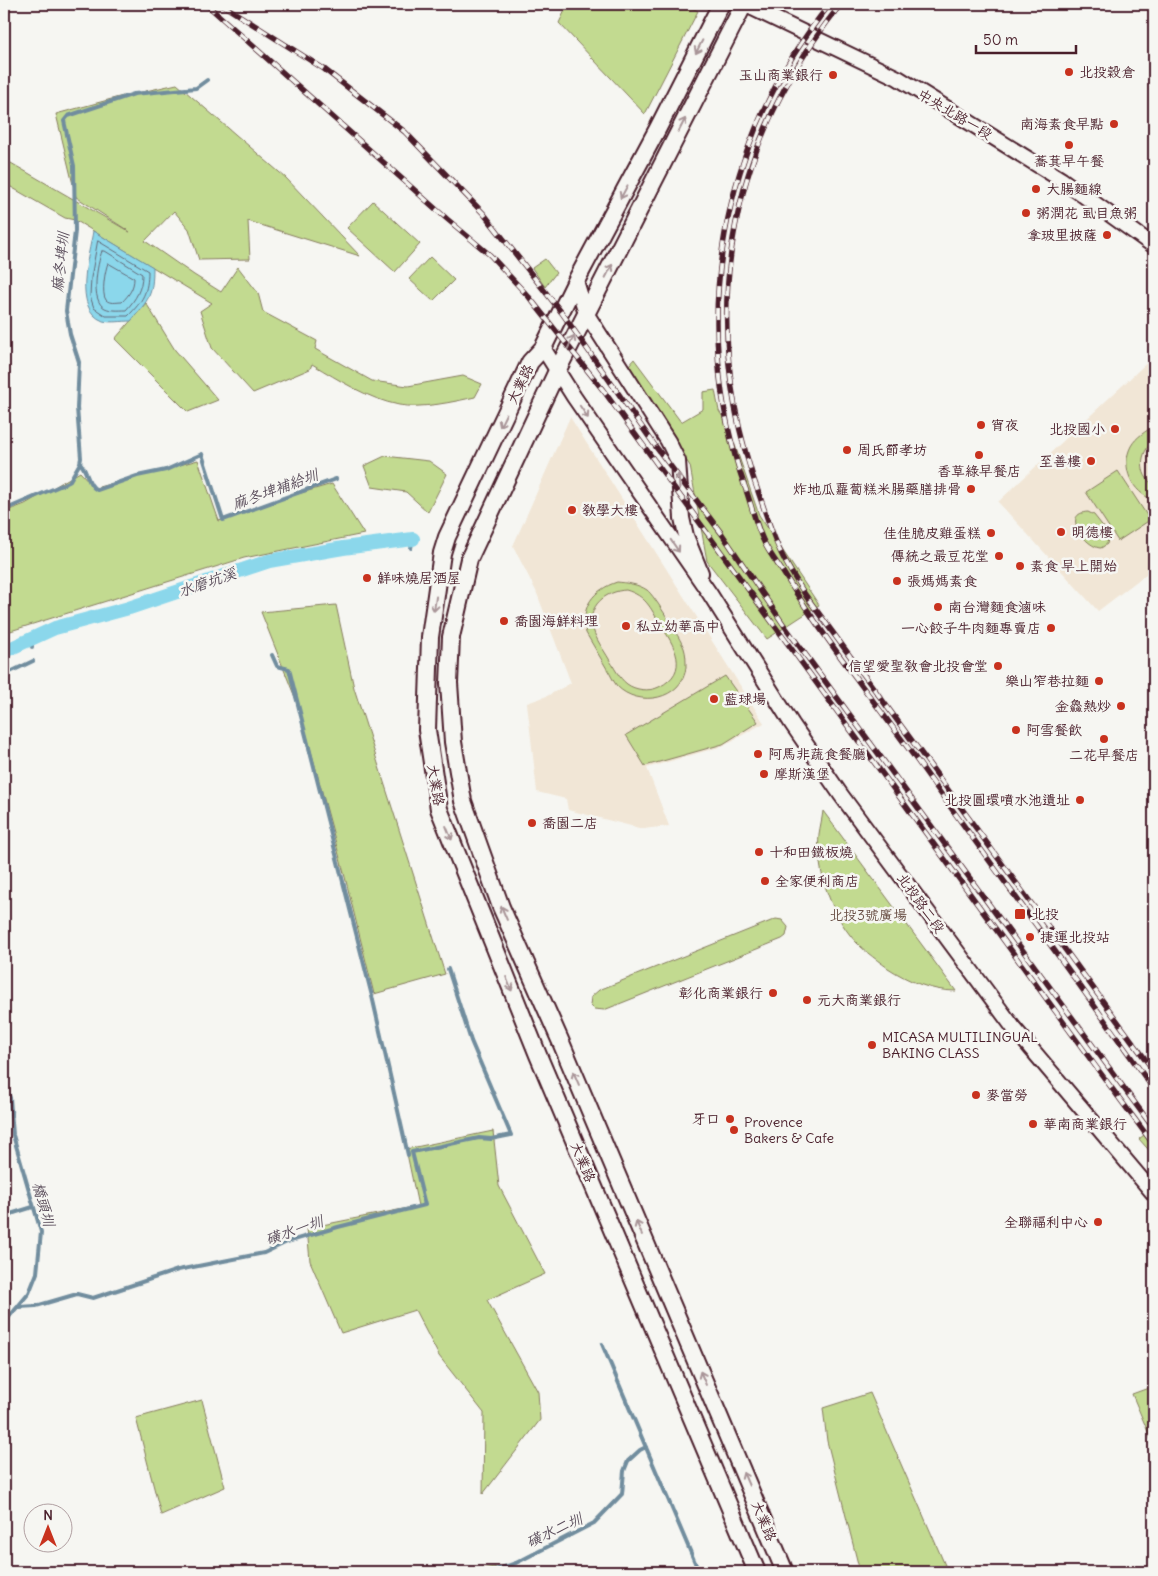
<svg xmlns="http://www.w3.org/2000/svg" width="1158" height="1576" viewBox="0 0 1158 1576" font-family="Delius,'LXGW WenKai TC',sans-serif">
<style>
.built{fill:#f1e6d6}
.green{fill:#c2da90;stroke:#867c5e;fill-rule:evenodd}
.water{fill:#8bd7eb;stroke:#718d9e}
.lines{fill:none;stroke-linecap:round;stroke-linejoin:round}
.shore{stroke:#646978;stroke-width:1}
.stream{stroke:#718d9e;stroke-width:4}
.canal{stroke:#8bd7eb;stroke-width:14}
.tertiary-casing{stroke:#4a1f2b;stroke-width:18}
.secondary-casing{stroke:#4a1f2b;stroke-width:20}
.tertiary{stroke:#f6f6f2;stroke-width:14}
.secondary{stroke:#f6f6f2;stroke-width:16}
.rail-casing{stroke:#4a1f2b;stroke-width:5.5}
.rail{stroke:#f6f6f2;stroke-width:4;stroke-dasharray:11;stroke-linecap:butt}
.oneway{stroke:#a99598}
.poi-dot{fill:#c8321e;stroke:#f6f6f2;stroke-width:2}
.labels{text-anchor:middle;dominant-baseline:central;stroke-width:5;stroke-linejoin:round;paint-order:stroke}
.poi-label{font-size:14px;fill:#4a1f2b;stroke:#f6f6f2;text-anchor:start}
.street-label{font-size:14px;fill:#4a1f2b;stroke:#f6f6f2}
.park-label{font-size:14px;fill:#684e44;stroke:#f6f6f2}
.water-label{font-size:15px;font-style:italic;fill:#5a4d5b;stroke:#f6f6f2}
</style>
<rect width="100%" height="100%" fill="#f6f6f2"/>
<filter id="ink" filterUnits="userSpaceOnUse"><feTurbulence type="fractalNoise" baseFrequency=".02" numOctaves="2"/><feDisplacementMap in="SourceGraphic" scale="10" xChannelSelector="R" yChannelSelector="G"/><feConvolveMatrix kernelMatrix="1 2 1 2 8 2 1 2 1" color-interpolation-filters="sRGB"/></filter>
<g filter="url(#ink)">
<!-- built -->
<path class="built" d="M 1154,356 L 1154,568 L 1098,611 L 998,502 Z
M 570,417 L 764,723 L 723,746 L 647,768 L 669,826 L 643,829 L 568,810 L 566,799 L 537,792 L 527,703 L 547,696 L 571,683 L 536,591 L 513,546 Z"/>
<!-- green -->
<path class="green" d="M 568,4 L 684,4 L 698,11 L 645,114 L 559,23 Z
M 177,84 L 286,178 L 360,256 L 248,221 L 250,259 L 199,260 L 189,229 L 174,211 L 145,241 L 194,275 L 221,292 L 238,267 L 258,293 L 263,312 L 317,341 L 315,349 L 372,381 L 408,386 L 463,376 L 482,384 L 475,397 C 453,402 421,409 399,405 C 368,399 339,380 312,364 L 310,369 L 253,393 L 212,348 L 200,311 L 212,303 L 75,220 L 65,218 L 4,183 L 4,159 L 130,232 L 76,197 L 56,114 L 119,97 Z
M 373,201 L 420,244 L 395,272 L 347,228 Z
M 430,257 L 454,280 L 433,301 L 409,279 Z
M 545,259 L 556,273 L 545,287 L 532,268 Z
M 146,303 L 175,350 L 218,400 L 188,412 L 115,339 Z
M 634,359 L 681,422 L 703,409 L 703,392 L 715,390 L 719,411 L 728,425 L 759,515 L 819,605 L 767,639 L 707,561 L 690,466 L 630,374 L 629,365 Z
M 1154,426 L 1154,441 C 1139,452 1138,475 1154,485 L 1154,500 C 1132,493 1120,467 1131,446 C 1136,437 1146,431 1154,426 Z
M 385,456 L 429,461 L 447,474 L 428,512 L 406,492 L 372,487 L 364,466 Z
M 198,460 L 219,521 L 267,503 L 332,484 L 364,534 L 244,558 L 4,633 L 4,512 L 25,504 L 80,472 L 95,488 Z
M 1118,471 L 1150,520 L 1118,541 L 1086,492 Z
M 1088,512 L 1094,515 L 1109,534 L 1107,544 L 1101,548 C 1086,548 1060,513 1088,512 Z
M 617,582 C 627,583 638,584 647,590 C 655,596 680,638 684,648 C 686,654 686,660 686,667 C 683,700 638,708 617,686 C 613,681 611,675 607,669 C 600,657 593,645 586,633 C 580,607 593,590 617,582 ZM 626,590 C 646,596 650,607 660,624 C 674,645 691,671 659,687 C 649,692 635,690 627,684 C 619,678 614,667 609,659 C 604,650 596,640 593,629 C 586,606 606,591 626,590 Z
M 336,605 L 354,688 L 445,974 L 374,994 L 345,877 L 300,710 L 261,612 Z
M 725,676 L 758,722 L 723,744 L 645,766 L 626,735 Z
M 823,811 L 956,991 C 931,991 908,981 888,968 C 874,958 860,948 850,935 C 829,908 816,868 819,834 C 820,827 822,819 823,811 Z
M 776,919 L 782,920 L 788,927 L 786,936 L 782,939 L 604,1010 L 594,1009 L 590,1005 L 591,997 L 599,990 Z
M 1154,1127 L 1154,1156 L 1139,1139 Z
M 493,1131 L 499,1186 L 545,1274 L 487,1300 L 538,1392 L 540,1420 L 483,1494 L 484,1413 L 439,1356 L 415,1310 L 341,1333 L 310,1261 L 307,1228 L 418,1206 L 406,1149 Z
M 1154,1386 L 1154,1446 L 1132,1394 Z
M 870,1393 L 948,1572 L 860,1572 L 827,1441 L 823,1408 Z
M 202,1400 L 225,1487 L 161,1515 L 136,1418 Z
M 495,1567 L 497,1572 L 460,1572 Z"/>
<!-- water -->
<path class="water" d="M 93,231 L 153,267 C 153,296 149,299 131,321 C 123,321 111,323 103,321 C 72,309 89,256 93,231 Z"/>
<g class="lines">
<!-- shore -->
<path class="shore" d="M 98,241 L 148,271 C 148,292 143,301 128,316 L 106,316 L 94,308 L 90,296 L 91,278 Z
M 102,251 L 105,251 L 142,274 C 142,289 136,299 126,310 C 119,310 111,311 105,308 C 90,301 97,265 102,251 Z
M 108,263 L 134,278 C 134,288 129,295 122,302 C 117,302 110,304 106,300 C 101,294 105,270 108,263 Z"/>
<!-- stream -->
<path class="stream" d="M 80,463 C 88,471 87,485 97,490 L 137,476 L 166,470 L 202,454 L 223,520 L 336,479
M 4,510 L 69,482 L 80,463 L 81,458 L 77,408 L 79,362 L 70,334 L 66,311 L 75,231 L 74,166 L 64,121 L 68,116 L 134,94 L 196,88 L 207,80
M 411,548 L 413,539
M 32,639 L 32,647
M 272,655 L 277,666 L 289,669 L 372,996 L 408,1155
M 4,675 L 33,661
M 4,1083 L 10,1098 L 13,1135 L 41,1232 L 37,1273 L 29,1293 L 4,1323
M 4,1216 L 33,1207
M 19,1307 L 36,1306 L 77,1294 L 93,1298 L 178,1270 L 264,1253 L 287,1242 L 338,1227 L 425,1205 L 412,1152 L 479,1138 L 491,1139 L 511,1135 L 471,1041 L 448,969
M 602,1344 L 699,1572
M 490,1572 L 516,1563 L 594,1523 L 622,1494 L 624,1471 L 628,1461 L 640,1450 L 646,1447"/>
<!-- canal -->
<path class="canal" d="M 7,650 L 55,628 L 129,608 L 269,561 L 343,548 L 413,539"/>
<!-- tertiary casing -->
<g class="tertiary-casing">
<path id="tertiary" d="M 744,4 L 898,78 L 1062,180 L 1154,246
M 576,281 L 586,313 L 668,441 L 678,461 L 682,518 L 686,536 L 701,573
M 543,348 L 574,397 L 710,594 L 792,724 L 841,795 L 1013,1027 L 1154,1194"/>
</g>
<!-- secondary casing -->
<g class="secondary-casing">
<path id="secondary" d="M 721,4 L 658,128 L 576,281 L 543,348 L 530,362 L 447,537 L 442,553 L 430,637 L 427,730 L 439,809 L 538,1055 L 757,1572
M 744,4 L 557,371 L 469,559 L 451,637 L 449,683 L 453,742 L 463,801 L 501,907 L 560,1040 L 785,1572"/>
</g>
<!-- tertiary -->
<use href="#tertiary" class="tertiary"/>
<!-- secondary -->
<use href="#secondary" class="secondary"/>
<!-- rail casing -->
<g class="rail-casing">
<path id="rail" d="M 206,4 L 447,219 L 490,255 L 529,297 L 603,390 L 1099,1071 L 1154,1145
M 221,4 L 324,69 L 405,132 L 484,214 L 562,313 L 656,447 L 722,534 L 786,628 L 1154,1129
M 830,4 C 721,138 687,323 745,487 C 752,506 756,528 766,546 C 772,557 780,567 786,577 C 827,643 876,703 921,766 C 998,874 1078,981 1154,1090
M 841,4 C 725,148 696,323 760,497 C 767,517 773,538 783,557 C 790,571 798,583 806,596 L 1154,1071"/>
</g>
<!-- rail -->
<use href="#rail" class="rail"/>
</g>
<!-- one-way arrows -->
<defs><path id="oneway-shaft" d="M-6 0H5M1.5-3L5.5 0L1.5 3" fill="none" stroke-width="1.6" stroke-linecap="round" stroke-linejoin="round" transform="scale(1.25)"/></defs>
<g class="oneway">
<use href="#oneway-shaft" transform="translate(699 47) rotate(117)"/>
<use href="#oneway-shaft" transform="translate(682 125) rotate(-63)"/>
<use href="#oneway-shaft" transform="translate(624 192) rotate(118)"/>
<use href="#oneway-shaft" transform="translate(609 271) rotate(-63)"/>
<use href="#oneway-shaft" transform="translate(571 342) rotate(-64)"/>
<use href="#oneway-shaft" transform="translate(584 412) rotate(56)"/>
<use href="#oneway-shaft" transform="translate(503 420) rotate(116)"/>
<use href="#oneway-shaft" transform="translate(679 481) rotate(-94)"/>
<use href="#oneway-shaft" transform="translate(675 546) rotate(55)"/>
<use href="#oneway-shaft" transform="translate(435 604) rotate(98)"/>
<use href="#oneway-shaft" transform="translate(449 833) rotate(68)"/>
<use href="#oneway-shaft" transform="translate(504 913) rotate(-113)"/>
<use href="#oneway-shaft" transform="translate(509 984) rotate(68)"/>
<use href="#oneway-shaft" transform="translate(576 1078) rotate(-113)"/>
<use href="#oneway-shaft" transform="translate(639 1228) rotate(-113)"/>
<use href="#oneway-shaft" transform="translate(703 1378) rotate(-113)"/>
<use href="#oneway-shaft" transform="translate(746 1479) rotate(-113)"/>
</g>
</g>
<!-- markers -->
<g class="poi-dot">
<circle cx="1069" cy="72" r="5"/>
<circle cx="833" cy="75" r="5"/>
<circle cx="1114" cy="124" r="5"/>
<circle cx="1069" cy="145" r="5"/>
<circle cx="1036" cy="189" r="5"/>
<circle cx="1026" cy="213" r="5"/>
<circle cx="1107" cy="235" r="5"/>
<circle cx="981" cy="425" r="5"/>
<circle cx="1115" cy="429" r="5"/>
<circle cx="847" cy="450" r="5"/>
<circle cx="979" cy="455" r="5"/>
<circle cx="1091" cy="461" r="5"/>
<circle cx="971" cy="489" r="5"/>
<circle cx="572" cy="510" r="5"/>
<circle cx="1061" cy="532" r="5"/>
<circle cx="991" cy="533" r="5"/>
<circle cx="999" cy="556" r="5"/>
<circle cx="1020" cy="566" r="5"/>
<circle cx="367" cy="578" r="5"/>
<circle cx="897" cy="581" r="5"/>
<circle cx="938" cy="607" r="5"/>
<circle cx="504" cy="621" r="5"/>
<circle cx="626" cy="626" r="5"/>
<circle cx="1051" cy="628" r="5"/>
<circle cx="998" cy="666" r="5"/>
<circle cx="1099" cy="681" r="5"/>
<circle cx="714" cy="699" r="5"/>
<circle cx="1121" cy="706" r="5"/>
<circle cx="1016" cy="730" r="5"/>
<circle cx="1104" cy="739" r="5"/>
<circle cx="758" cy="754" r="5"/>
<circle cx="764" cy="774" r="5"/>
<circle cx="1080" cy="800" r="5"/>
<circle cx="532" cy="823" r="5"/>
<circle cx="759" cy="852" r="5"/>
<circle cx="765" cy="881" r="5"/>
<rect x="1014" y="908" width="12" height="12" rx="2.5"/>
<circle cx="1030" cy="937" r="5"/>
<circle cx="773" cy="993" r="5"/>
<circle cx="807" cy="1000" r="5"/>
<circle cx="872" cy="1045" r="5"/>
<circle cx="976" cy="1095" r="5"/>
<circle cx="730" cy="1119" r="5"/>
<circle cx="1033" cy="1124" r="5"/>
<circle cx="734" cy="1130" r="5"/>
<circle cx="1098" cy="1222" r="5"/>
</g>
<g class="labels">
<!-- poi labels -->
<g class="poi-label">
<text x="1079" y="72">北投穀倉</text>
<text x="823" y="75" text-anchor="end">玉山商業銀行</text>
<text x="1104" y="124" text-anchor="end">南海素食早點</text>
<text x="1069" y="161" text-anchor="middle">蕎萁早午餐</text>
<text x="1046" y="189">大腸麵線</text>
<text x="1036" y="213">粥潤花 虱目魚粥</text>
<text x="1097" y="235" text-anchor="end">拿玻里披薩</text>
<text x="991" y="425">宵夜</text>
<text x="1105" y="429" text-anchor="end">北投國小</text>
<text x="857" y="450">周氏節孝坊</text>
<text x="1081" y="461" text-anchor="end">至善樓</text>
<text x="979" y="471" text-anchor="middle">香草綠早餐店</text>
<text x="961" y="489" text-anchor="end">炸地瓜蘿蔔糕米腸藥膳排骨</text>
<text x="582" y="510">教學大樓</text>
<text x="1071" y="532">明德樓</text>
<text x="981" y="533" text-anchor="end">佳佳脆皮雞蛋糕</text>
<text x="989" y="556" text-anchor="end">傳統之最豆花堂</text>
<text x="1030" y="566">素食 早上開始</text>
<text x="377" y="578">鮮味燒居酒屋</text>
<text x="907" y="581">張媽媽素食</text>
<text x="948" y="607">南台灣麵食滷味</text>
<text x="514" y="621">喬園海鮮料理</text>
<text x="636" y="626">私立幼華高中</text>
<text x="1041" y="628" text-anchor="end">一心餃子牛肉麵專賣店</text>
<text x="988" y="666" text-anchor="end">信望愛聖教會北投會堂</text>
<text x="1089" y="681" text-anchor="end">樂山窄巷拉麵</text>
<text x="724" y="699">藍球場</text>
<text x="1111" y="706" text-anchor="end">金鱻熱炒</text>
<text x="1026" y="730">阿雪餐飲</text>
<text x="768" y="754">阿馬非蔬食餐廳</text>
<text x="1104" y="755" text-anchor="middle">二花早餐店</text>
<text x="774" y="774">摩斯漢堡</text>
<text x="1070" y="800" text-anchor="end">北投圓環噴水池遺址</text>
<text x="542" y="823">喬園二店</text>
<text x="769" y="852">十和田鐵板燒</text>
<text x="775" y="881">全家便利商店</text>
<text x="1031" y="914">北投</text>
<text x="1040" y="937">捷運北投站</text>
<text x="763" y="993" text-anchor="end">彰化商業銀行</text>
<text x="817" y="1000">元大商業銀行</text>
<text x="882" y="1037">MICASA MULTILINGUAL<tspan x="882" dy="16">BAKING CLASS</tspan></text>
<text x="986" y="1095">麥當勞</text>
<text x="720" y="1119" text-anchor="end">牙口</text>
<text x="744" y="1122">Provence<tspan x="744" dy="16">Bakers &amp; Cafe</tspan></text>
<text x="1043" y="1124">華南商業銀行</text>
<text x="1088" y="1222" text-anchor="end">全聯福利中心</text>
</g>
<!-- street labels -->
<g class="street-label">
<text transform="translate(955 114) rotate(31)">中央北路一段</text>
<text transform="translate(520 384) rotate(-64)">大業路</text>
<text transform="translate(436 785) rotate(80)">大業路</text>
<text transform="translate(921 903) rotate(54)">北投路二段</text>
<text transform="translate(583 1162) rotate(67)">大業路</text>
<text transform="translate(764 1521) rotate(67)">大業路</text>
</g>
<!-- park labels -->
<g class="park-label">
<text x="868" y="915">北投3號廣場</text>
</g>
<!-- water labels -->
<g class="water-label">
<text transform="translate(60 262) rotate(-84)">麻冬埤圳</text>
<text transform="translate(275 489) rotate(-20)">麻冬埤補給圳</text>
<text transform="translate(207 582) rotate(-19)">水磨坑溪</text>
<text transform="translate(44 1204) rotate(75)">橋頭圳</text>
<text transform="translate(294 1230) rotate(-19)">磺水一圳</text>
<text transform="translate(554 1530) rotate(-25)">磺水二圳</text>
</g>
</g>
<!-- margin -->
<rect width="1158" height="1576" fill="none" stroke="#f6f6f2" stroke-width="20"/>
<rect x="10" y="10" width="1138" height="1556" fill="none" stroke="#4a1f2b" stroke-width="2" filter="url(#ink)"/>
<!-- north arrow -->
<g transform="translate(48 1528)"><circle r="24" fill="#f6f6f2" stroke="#b1a0a2"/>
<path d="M0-4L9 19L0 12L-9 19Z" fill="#c8321e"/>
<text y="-8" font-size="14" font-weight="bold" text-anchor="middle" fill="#4a1f2b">N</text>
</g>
<!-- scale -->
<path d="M976 45v8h100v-8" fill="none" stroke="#4a1f2b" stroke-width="2.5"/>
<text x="983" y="45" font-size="15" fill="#4a1f2b" stroke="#f6f6f2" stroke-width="4" paint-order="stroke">50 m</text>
</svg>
